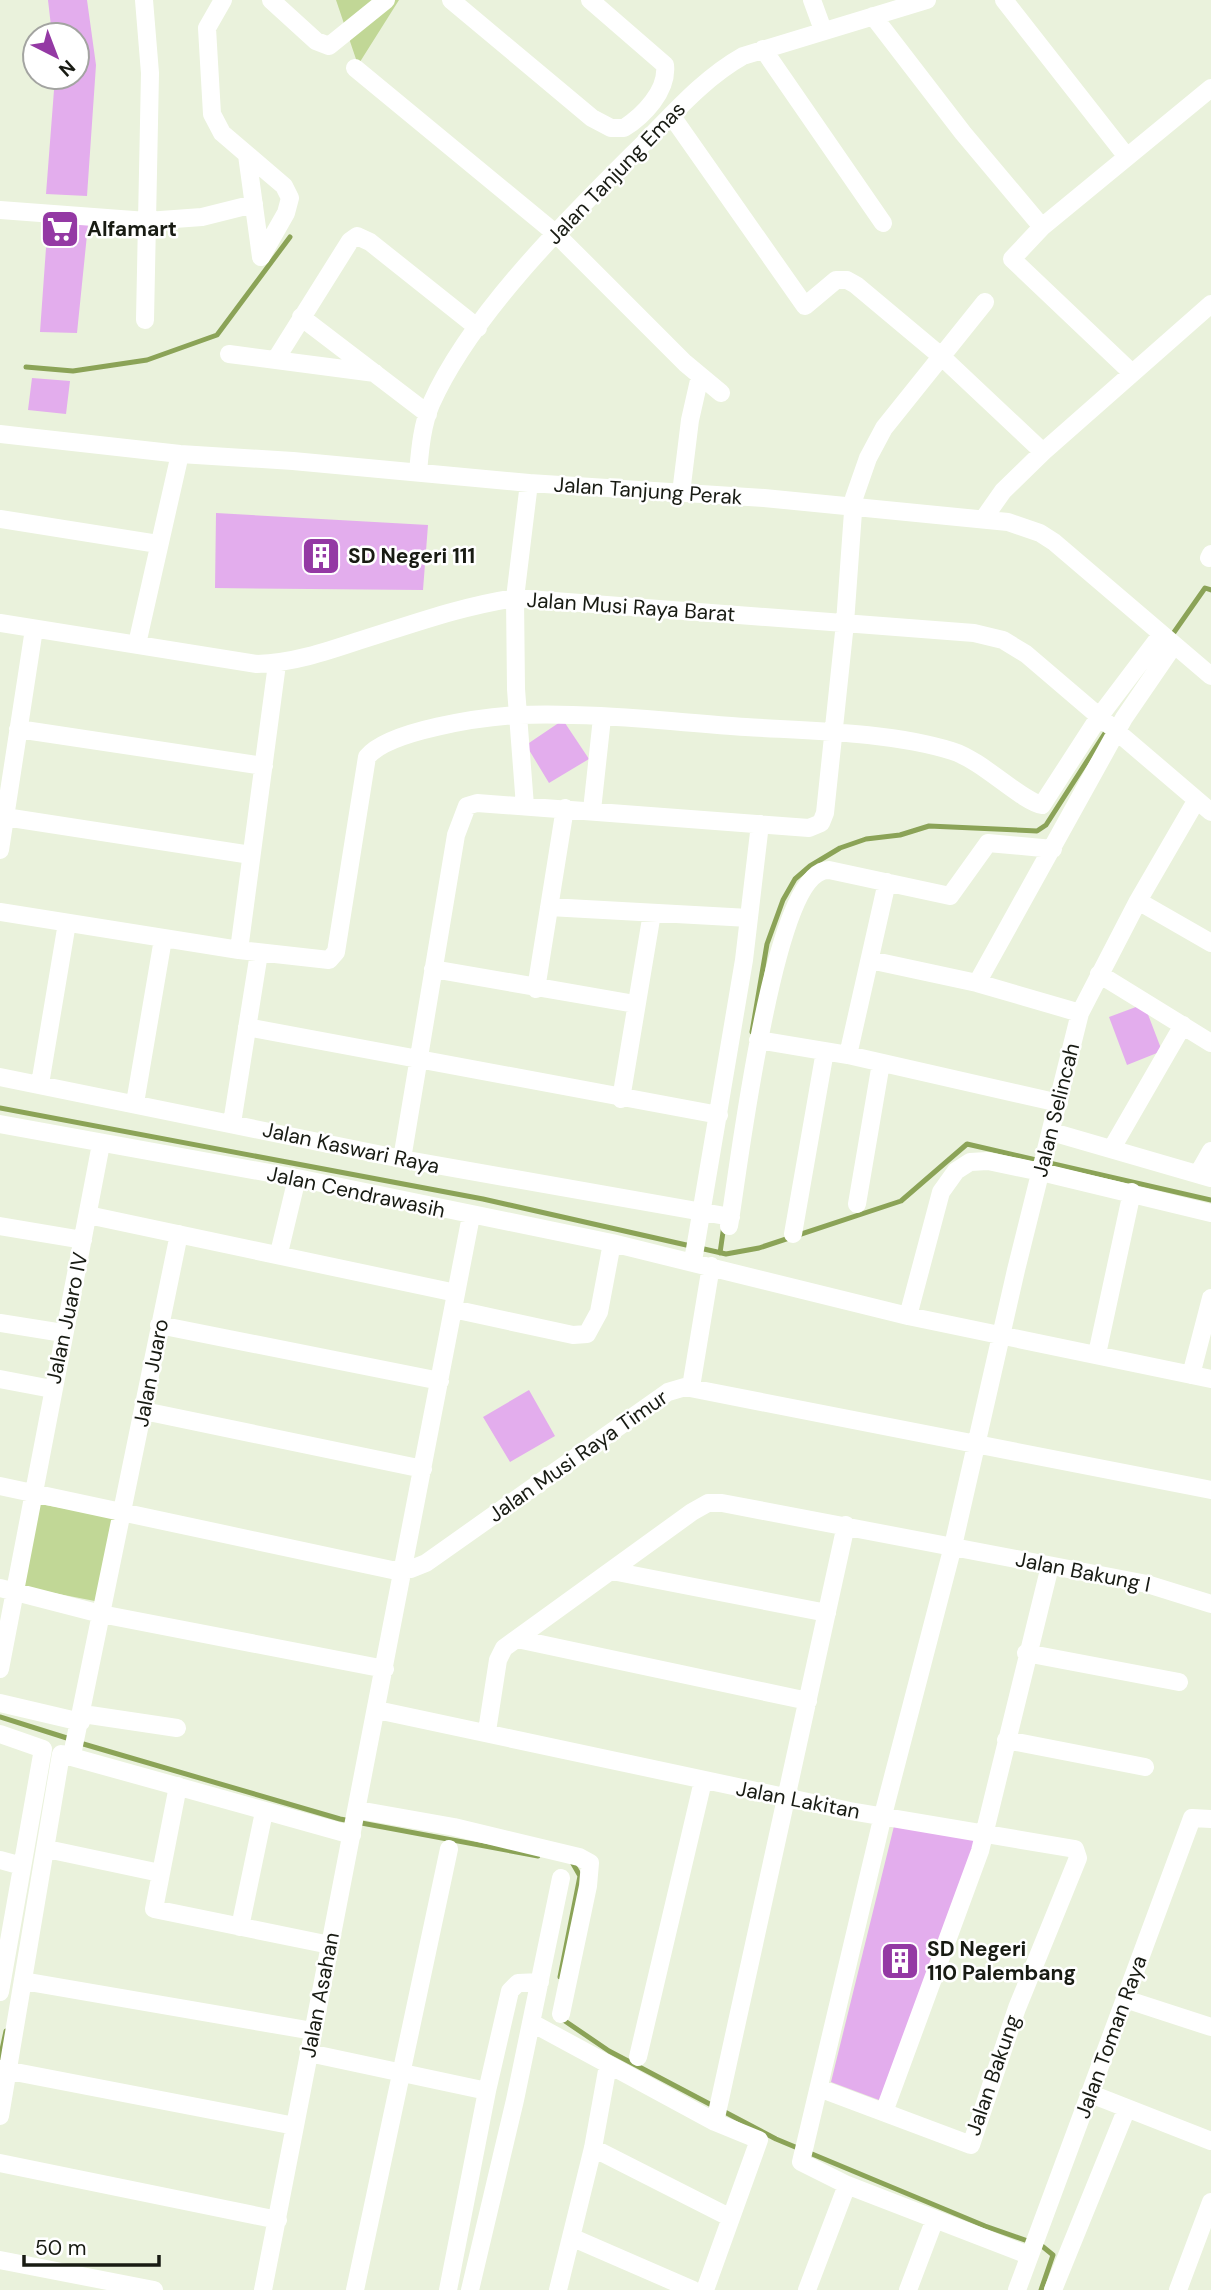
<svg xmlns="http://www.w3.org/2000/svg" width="1211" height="2290" viewBox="0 0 1211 2290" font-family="'DM Sans',sans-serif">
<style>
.green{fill:#c1d796}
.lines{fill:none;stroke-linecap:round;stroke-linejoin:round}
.stream{stroke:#8ba357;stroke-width:5}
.building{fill:#e3aded}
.street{stroke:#fff;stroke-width:18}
.labels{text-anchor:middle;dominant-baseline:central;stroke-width:5;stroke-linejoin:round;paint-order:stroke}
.street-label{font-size:21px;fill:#181b13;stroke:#fff}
.poi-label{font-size:21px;font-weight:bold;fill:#181b13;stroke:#fff;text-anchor:start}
</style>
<rect width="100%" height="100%" fill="#eaf2dc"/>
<!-- green -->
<path class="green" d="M 336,0 L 399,0 L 358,65 Z
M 39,1504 L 115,1517 L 100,1602 L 23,1587 Z"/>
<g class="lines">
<!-- stream -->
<path class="stream" d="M 26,367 L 73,371 L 147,360 L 217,335 L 290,237
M 1170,638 L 1205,588 L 1211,590
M 752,1032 L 767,944 L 783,900 L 795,879 L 810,866 L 840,848 L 866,839 L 900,835 L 929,826 L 1037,831 L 1046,825 L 1107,730
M 0,1108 L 483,1199 L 726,1254 L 759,1248 L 901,1201 L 967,1144 L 1211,1200
M 720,1253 L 724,1225
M 0,1717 L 70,1739
M 80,1743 L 340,1819 L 538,1856
M 560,1977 L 580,1876 L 572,1862
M 562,2019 L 609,2051 L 776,2139 L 985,2226 L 1042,2246 L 1053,2255 L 1041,2290
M 0,2059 L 6,2031"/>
</g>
<!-- building -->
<path class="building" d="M 48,0 L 87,0 L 96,65 L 87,196 L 46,194 L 55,77 L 77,77 L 77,35 L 52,35 Z
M 48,220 L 88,225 L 77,333 L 40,332 Z
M 32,378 L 70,381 L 66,414 L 28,410 Z
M 216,513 L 428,525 L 423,590 L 215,588 Z
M 563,720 L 589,759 L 549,783 L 526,745 Z
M 1144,1004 L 1162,1051 L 1127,1065 L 1109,1017 Z
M 529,1390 L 555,1436 L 510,1462 L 483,1417 Z
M 895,1822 L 982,1840 L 887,2103 L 831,2082 Z"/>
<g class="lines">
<!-- street -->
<path class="street" d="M 144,0 L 150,73 L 145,320
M 223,0 L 207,28 L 212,114 L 222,133 L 284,186 L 290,198 L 286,213 L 261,257
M 271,0 L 316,41 L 329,46 L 386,0
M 451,0 L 592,118 L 611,128 L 624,128 C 643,116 668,91 665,65 L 590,0
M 812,0 L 823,30
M 1004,0 L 1127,157
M 873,16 L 963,133 L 1042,227
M 763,49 L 883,223
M 355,68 L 555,233 L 685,363 L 721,393
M 671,115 L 805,306 L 836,280 L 847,280 L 856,285 L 942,357 L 1043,452
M 247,155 L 261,257
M 0,210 L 147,221 L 202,217 L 254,204
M 301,317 L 428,414
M 229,354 L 375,373
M 276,359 L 350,241 L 357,236 L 370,242 L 478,328
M 1132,373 L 1012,259 L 1042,227 L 1211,88
M 0,434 L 180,454 L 293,461 L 529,483 L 764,498 L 1008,522 L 1040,533 L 1054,542 L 1211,676
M 418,472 C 420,450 422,425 431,404 C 472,312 572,215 643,144 C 674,113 704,78 743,56 L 927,0
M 681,493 L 690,420 L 700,376
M 984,518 L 1003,491 L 1043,452 L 1211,304
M 0,519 L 158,544
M 1209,558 L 1211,554
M 0,623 L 257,664 C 292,663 325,652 358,641 C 410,625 461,606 515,598 L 974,633 L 1003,640 L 1026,654 L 1211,812
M 137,644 L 180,454
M 18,729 L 264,766
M 525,806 L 516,689 L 515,598 L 529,483
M 592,810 L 602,718
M 5,817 L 251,855
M 0,850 L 34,629
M 1138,901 L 1211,943
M 549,907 L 749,918
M 0,912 L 239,950 L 329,960 L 336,952 L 367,757 C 389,730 483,717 518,715 C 593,712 671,722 746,727 C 810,731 891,732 952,751 C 982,760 1021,801 1042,805 L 1099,717 L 1161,635
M 239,950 L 277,664
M 870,960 L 977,983 L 1080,1013
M 433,969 L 635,1004
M 1099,974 L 1211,1043
M 977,983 L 1124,718 L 1174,645
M 536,989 L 565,808
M 247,1027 L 719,1115
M 758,1040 L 848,1055 L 1059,1103
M 848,1055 L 887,882
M 0,1077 L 402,1159 L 731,1217
M 40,1084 L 67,923
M 621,1099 L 652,913
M 135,1103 L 163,939
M 232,1123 L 259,953
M 0,1124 L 297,1178 L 612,1243 L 908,1316 L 1211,1379
M 1052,1132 L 1211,1178
M 1112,1148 L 1183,1025
M 402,1159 L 456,835 L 467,806 L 477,803 L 809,828 L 821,823 L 825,813 L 845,623 L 854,498 L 868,458 L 884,428 L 985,302
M 1198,1174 L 1211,1151
M 857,1204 L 881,1063
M 88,1215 L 456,1293
M 0,1226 L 83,1240
M 729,1226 C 738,1176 772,869 829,870 L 950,896 L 988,843 L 1053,849
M 793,1234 L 825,1051
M 279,1253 L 297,1178
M 693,1261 L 744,960 L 760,824
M 453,1309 L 573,1335 L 587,1334 L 599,1312 L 612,1243
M 908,1316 L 941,1192 L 956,1171 L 970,1162 L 988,1161 L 1041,1172 L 1211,1213
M 0,1323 L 63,1333
M 159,1325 L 440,1381
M 1097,1354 L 1132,1192
M 1191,1375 L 1211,1298
M 0,1379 L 52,1389
M 691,1387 L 711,1266
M 144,1411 L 423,1469
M 0,1486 L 392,1570 L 411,1569 L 426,1563 L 668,1392 L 685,1387 L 1211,1490
M 612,1571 L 827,1613
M 0,1588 L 101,1614 L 385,1669
M 517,1639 L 808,1701
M 1026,1653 L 1179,1682
M 0,1669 L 101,1144
M 0,1703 L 81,1722
M 377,1710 L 850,1811 L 1075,1849 L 1078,1858 L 1017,2008 L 971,2145 L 819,2088
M 83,1714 L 177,1728
M 487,1731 L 498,1660 L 504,1648 L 692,1512 L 708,1503 L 722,1503 L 1147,1584 L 1211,1604
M 0,1734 L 43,1749 L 0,1992
M 1006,1740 L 1145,1767
M 72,1755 L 179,1234
M 178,1786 L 154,1909 L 330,1945
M 358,1810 L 454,1827 L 579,1857 L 590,1863 L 588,1886 L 561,2014
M 47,1849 L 160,1873
M 0,1860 L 22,1866
M 240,1927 L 264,1812
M 23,1981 L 313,2031
M 1125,1999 L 1211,2027
M 532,2023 L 715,2122 L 759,2140 L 705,2290
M 309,2053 L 487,2091 L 448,2290
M 638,2057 L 703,1781
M 0,2069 L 295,2126 L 471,1216
M 487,2091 L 510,1991 L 518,1983 L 540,1982
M 1091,2094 L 1211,2141
M 884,2112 L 980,1851 L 1050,1566
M 0,2116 L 61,1754 L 352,1835
M 715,2122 L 846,1525
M 593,2148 L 731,2218
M 0,2163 L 278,2220
M 571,2237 L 693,2290
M 1028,2255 L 847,2185 L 801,2162 L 883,1815 L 953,1546 L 1016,1270 L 1080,1013 L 1138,901 L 1196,801
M 0,2260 L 154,2290
M 263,2290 L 295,2126
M 355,2290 L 449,1849
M 470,2290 L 515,2100 L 561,1878
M 558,2290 L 593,2148 L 608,2065
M 807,2290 L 847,2185
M 908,2290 L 935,2219
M 1017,2290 L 1192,1818 L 1211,1819
M 1053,2290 L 1127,2108
M 1178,2290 L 1211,2202"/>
</g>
<!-- icons -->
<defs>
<g id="supermarket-square" transform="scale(2.0125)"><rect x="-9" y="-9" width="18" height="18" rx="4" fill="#9439a4" stroke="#fff"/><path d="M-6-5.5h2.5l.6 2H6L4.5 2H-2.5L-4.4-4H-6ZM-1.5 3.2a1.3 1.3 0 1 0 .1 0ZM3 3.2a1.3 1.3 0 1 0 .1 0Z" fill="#fff"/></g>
<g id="building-square" transform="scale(2.0125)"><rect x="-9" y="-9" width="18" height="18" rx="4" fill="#9439a4" stroke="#fff"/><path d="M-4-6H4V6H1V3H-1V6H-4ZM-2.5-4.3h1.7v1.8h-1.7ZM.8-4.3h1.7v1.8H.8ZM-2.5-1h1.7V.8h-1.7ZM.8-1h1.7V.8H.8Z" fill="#fff"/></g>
</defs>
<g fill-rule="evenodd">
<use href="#supermarket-square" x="60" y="229"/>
<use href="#building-square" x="321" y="556"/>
<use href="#building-square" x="900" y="1961"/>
</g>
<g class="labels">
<!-- street labels -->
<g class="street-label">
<text transform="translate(616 173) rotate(-46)">Jalan Tanjung Emas</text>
<text transform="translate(648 491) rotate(4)">Jalan Tanjung Perak</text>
<text transform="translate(631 607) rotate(4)">Jalan Musi Raya Barat</text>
<text transform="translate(1056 1110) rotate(-76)">Jalan Selincah</text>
<text transform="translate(351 1148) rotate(12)">Jalan Kaswari Raya</text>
<text transform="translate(356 1192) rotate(12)">Jalan Cendrawasih</text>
<text transform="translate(67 1318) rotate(-78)">Jalan Juaro IV</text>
<text transform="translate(151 1373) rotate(-79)">Jalan Juaro</text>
<text transform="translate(578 1456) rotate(-35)">Jalan Musi Raya Timur</text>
<text transform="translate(1083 1572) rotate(11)">Jalan Bakung I</text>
<text transform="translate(798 1800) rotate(11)">Jalan Lakitan</text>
<text transform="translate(320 1995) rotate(-79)">Jalan Asahan</text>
<text transform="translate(1111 2037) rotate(-70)">Jalan Toman Raya</text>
<text transform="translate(993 2075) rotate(-71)">Jalan Bakung</text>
</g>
<!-- poi labels -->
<g class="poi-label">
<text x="87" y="229">Alfamart</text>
<text x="348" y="556">SD Negeri 111</text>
<text x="927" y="1949">SD Negeri<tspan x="927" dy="24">110 Palembang</tspan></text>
</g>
</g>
<!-- north arrow -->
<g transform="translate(56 56) rotate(138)"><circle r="33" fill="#ffffff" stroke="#a3a4a1" stroke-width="2"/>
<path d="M0-5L12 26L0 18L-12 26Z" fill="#9439a4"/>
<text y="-10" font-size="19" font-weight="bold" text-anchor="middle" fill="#181b13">N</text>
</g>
<!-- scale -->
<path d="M24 2255v10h135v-10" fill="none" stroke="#181b13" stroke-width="3.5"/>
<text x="35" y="2255" font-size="21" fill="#181b13" stroke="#ffffff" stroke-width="5" paint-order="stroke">50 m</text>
</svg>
